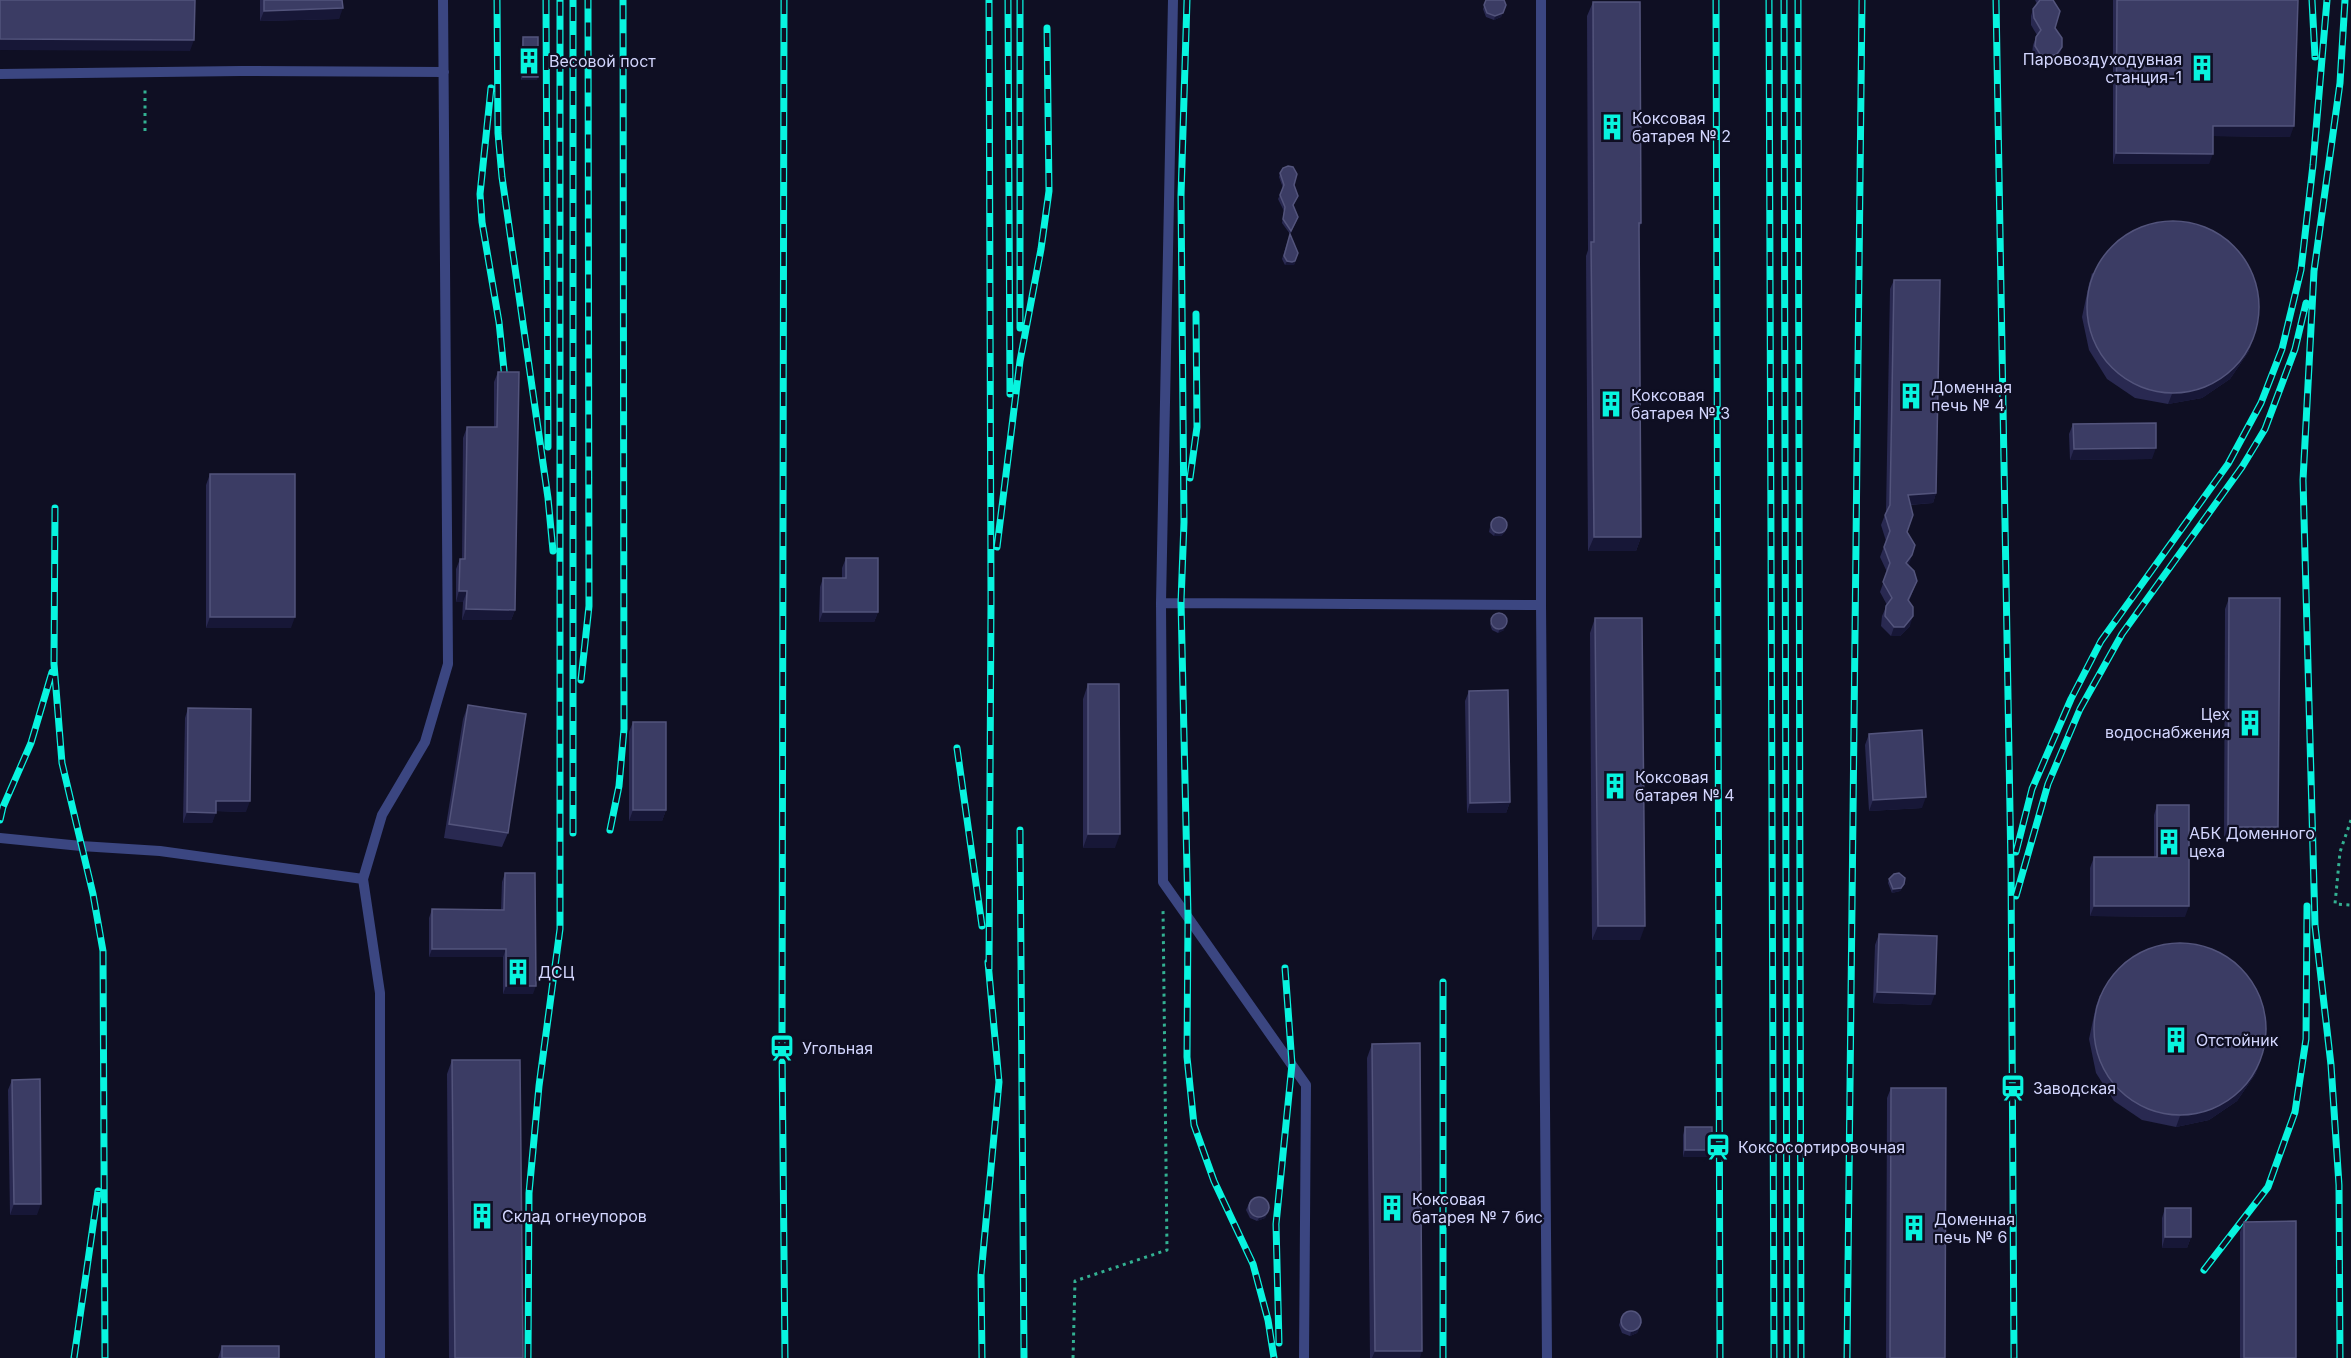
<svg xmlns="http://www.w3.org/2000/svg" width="2351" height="1358" viewBox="0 0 2351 1358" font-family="Inter,sans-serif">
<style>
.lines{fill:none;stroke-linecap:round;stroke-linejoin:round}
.path{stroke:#33b192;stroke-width:3;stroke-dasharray:3 4.5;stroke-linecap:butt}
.service{stroke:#3b4681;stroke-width:10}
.rail-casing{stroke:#08f4df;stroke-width:7}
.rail{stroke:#0f0f23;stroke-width:4.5;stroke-dasharray:14;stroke-linecap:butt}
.wall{fill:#292951}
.shaded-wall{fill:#171737}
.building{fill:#3b3c64;stroke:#53547c;stroke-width:1.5}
.labels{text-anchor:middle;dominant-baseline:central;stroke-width:4.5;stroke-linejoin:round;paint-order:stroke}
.poi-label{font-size:16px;fill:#d3d6fe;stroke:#0f0f23;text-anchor:start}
</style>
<rect width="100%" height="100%" fill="#0f0f23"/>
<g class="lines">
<!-- path -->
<path class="path" d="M 145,131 L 145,87
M 2351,820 L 2340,852 L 2335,904 L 2351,905
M 1073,1358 L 1075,1281 L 1167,1250 L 1163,908"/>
<!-- service -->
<path class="service" d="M 1541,0 L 1541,605 L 1547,1358
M 0,74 L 241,71 L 444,72
M 1161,603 L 1173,0
M 0,838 L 81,846 L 160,851 L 363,879 L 382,815 L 425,742 L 448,664 L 443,0
M 363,879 L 380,993 L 380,1358
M 1304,1358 L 1306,1085 L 1163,882 L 1161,603 L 1541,605"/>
<!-- rail casing -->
<g class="rail-casing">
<path id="rail" d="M 497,0 L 498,133 L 502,177 L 548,498 L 553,551
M 546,0 L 548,447
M 784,0 L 782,1048 L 785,1358
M 1008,0 L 1010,394
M 1020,0 L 1020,328
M 1187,0 L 1181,196 L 1184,522 L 1181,602 L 1188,915 L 1187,1057 L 1194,1125 L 1214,1181 L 1253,1264 L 1268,1320 L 1274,1358
M 1716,0 L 1720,1358
M 1769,0 L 1774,1358
M 1784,0 L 1787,1358
M 1798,0 L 1801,1358
M 1996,0 L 2011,870 L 2014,1358
M 2312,0 L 2315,57
M 491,88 L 480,194 L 482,222 L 499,322 L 505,380
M 1190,478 L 1197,427 L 1196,314
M 55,508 L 54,664 L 62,763 L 93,894 L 103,951 L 105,1358
M 997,547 L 1020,361 L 1041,249 L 1049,191 L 1047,28
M 581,680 L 589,606 L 588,0
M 957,748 L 982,926
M 0,820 L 3,807 L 31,743 L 52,672
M 610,830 L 619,786 L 624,729 L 623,0
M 1020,830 L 1024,1358
M 573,833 L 573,0
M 2016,852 L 2032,789 L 2071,699 L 2101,641 L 2228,464 L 2261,403 L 2282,349 L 2301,270 L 2313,165 L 2327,0
M 2016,896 L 2048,784 L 2080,709 L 2122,634 L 2242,467 L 2265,429 L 2295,349 L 2306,303
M 989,969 L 991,600 L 989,0
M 1443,982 L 1443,1358
M 2204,1270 L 2268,1187 L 2295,1112 L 2306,1039 L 2307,906
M 1279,1343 L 1276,1224 L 1292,1064 L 1285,968
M 74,1358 L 98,1191
M 528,1358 L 529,1193 L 539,1086 L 560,929 L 560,0
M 982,1358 L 981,1275 L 999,1082 L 988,962
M 1847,1358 L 1862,0
M 2340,1358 L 2339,1185 L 2331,1065 L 2315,925 L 2303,480 L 2314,271 L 2340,83 L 2345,0"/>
</g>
<!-- rail -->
<use href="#rail" class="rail"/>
</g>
<!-- wall -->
<path class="wall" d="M 260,0 L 342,0 L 339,19 L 260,21 Z
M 1486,0 L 1506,5 L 1501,17 L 1494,20 L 1486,17 L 1483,9 Z
M 2035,0 L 2053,0 L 2055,28 L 2060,54 L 2054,62 L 2046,64 L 2037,61 L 2032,54 L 2033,45 L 2037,35 L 2031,25 L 2031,16 L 2033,9 L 2037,4 Z
M 2113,0 L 2298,0 L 2290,137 L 2213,136 L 2209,164 L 2113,164 Z
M 1593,2 L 1641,223 L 1639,229 L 1641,537 L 1636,551 L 1588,551 L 1586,256 L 1588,250 L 1587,16 Z
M 523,37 L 537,80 L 521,80 L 522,41 Z
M 1280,173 L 1294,185 L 1298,196 L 1293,206 L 1297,220 L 1290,234 L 1298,253 L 1294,265 L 1285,265 L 1282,259 L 1290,234 L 1282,223 L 1284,211 L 1278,199 L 1283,188 L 1279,177 Z
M 2092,273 L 2249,351 L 2230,379 L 2202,398 L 2168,404 L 2135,398 L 2107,379 L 2089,350 L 2082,317 L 2089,284 Z
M 1894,280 L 1936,493 L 1933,503 L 1910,505 L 1907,532 L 1908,566 L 1917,581 L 1909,601 L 1910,626 L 1900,636 L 1891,636 L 1881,626 L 1882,616 L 1887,605 L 1880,592 L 1887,572 L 1880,557 L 1886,541 L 1881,525 L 1886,512 L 1890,289 Z
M 498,372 L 515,610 L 511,620 L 462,620 L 463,602 L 456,602 L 456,569 L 460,559 L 462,559 L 463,438 L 467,427 L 494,427 L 494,382 Z
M 2073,424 L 2152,459 L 2070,460 L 2069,434 Z
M 210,474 L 291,628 L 206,628 L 206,485 Z
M 1491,522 L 1505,532 L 1501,536 L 1494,536 L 1489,532 Z
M 846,558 L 878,612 L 874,622 L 819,622 L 820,587 L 823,578 L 842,578 L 842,568 Z
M 2229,598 L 2278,827 L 2274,838 L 2224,838 L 2225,609 Z
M 1494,615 L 1504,630 L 1498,633 L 1492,630 L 1490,624 Z
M 1595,618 L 1640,940 L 1592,940 L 1590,633 Z
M 1088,684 L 1115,848 L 1083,848 L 1083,699 Z
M 1469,691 L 1510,802 L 1506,813 L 1467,813 L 1465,701 Z
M 468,705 L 508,833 L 502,847 L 444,838 L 463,719 Z
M 188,708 L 246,812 L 216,811 L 212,823 L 183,823 L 185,718 Z
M 633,722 L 666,810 L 662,821 L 629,821 L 629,732 Z
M 1869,734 L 1922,808 L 1869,811 L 1865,745 Z
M 2157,805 L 2185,917 L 2090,916 L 2090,868 L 2094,857 L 2154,857 L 2154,815 Z
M 505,873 L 533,994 L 503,994 L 503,957 L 429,957 L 429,918 L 432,909 L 501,910 L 502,882 Z
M 1889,879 L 1902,888 L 1900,891 L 1892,893 L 1888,883 Z
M 1879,934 L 1931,1005 L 1873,1003 L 1875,945 Z
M 2100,995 L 2256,1073 L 2237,1101 L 2209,1120 L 2176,1127 L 2142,1120 L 2114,1101 L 2096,1073 L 2089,1039 L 2096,1006 Z
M 1372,1044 L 1420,1358 L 1370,1358 L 1367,1058 Z
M 452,1060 L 523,1358 L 449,1358 L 447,1074 Z
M 12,1080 L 37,1215 L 10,1215 L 8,1090 Z
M 1891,1088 L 1945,1358 L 1886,1358 L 1887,1098 Z
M 1685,1127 L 1709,1157 L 1683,1157 L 1683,1135 Z
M 1251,1199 L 1270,1207 L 1265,1218 L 1257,1221 L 1250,1218 L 1246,1210 Z
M 2165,1208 L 2191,1237 L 2187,1248 L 2162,1248 L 2162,1218 Z
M 2244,1222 L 2296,1358 L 2240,1358 L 2240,1232 Z
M 1623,1313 L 1642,1322 L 1637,1333 L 1630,1336 L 1622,1333 L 1619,1325 Z
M 222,1346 L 279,1358 L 218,1358 Z"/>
<!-- shaded-wall -->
<path class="shaded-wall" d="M 343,8 L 339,19 L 260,21 L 264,11 Z
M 1503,13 L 1501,17 L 1494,20 L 1495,16 Z
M 0,39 L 194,40 L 190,51 L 0,50 Z
M 2062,47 L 2060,54 L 2054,62 L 2046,64 L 2048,57 Z
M 523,77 L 538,77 L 537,80 L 521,80 Z
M 2213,126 L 2294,126 L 2290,137 L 2209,136 Z
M 2116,153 L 2213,154 L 2209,164 L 2113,164 Z
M 1287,261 L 1295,261 L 1294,265 L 1285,265 Z
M 2253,340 L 2249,351 L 2230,379 L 2202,398 L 2168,404 L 2172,394 Z
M 2156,448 L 2152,459 L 2070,460 L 2074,449 Z
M 1936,493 L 1933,503 L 1905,505 L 1908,495 Z
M 1506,528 L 1505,532 L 1501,536 L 1494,536 L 1495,533 Z
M 1594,537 L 1641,537 L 1636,551 L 1588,551 Z
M 1912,555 L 1909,565 L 1902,573 L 1906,563 Z
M 459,591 L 467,591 L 463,602 L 456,602 Z
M 466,609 L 515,610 L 511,620 L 462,620 Z
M 823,612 L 878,612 L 874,622 L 819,622 Z
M 1913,616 L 1910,626 L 1900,636 L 1891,636 L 1894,627 Z
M 210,617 L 295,617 L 291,628 L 206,628 Z
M 1508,621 L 1504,630 L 1498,633 L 1500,629 Z
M 1926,797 L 1922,808 L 1869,811 L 1873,800 Z
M 216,801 L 250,801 L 246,812 L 212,811 Z
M 1510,802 L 1506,813 L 1467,813 L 1470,803 Z
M 633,810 L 666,810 L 662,821 L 629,821 Z
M 187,812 L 216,813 L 212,823 L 183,823 Z
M 2228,827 L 2278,827 L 2274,838 L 2224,838 Z
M 1088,834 L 1120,834 L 1115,848 L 1083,848 Z
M 1904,884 L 1900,891 L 1892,893 L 1893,889 Z
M 2094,906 L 2189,906 L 2185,917 L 2090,916 Z
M 1598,926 L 1645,926 L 1640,940 L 1592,940 Z
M 432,949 L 506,949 L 503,957 L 429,957 Z
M 506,986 L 536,986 L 533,994 L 503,994 Z
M 1877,992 L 1935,994 L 1931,1005 L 1873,1003 Z
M 2260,1063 L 2256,1073 L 2237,1101 L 2209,1120 L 2176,1127 L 2180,1116 Z
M 1685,1150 L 1712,1150 L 1709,1157 L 1683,1157 Z
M 14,1204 L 41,1204 L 37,1215 L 10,1215 Z
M 1267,1214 L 1265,1218 L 1257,1221 L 1259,1218 Z
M 2165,1237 L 2191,1237 L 2187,1248 L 2162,1248 Z
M 1639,1329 L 1637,1333 L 1630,1336 L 1631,1332 Z
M 1375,1351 L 1422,1351 L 1420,1358 L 1372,1358 Z"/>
<!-- building -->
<path class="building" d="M 0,0 L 195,0 L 194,40 L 0,39 Z
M 264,0 L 342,0 L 343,8 L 264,11 Z
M 1486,0 L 1504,0 L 1506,5 L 1503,13 L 1495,16 L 1487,13 L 1484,5 Z
M 2040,0 L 2053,0 L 2060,11 L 2055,28 L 2062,38 L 2062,47 L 2057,54 L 2048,57 L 2040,54 L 2035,46 L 2036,37 L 2041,30 L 2034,18 L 2033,9 Z
M 2117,0 L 2298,0 L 2294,126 L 2213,126 L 2213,154 L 2116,153 Z
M 1593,2 L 1640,2 L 1641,223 L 1639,223 L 1641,537 L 1594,537 L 1591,242 L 1594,242 Z
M 523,37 L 538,37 L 538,77 L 523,77 Z
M 1288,166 L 1293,167 L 1297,174 L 1294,185 L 1298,196 L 1293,205 L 1298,217 L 1291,231 L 1283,219 L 1285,207 L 1280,195 L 1284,185 L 1280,173 L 1283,168 Z
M2087 307a86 86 0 1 1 172 0a86 86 0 1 1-172 0Z
M 1290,234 L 1298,253 L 1295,261 L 1292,262 L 1287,261 L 1284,256 Z
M 1894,280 L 1940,280 L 1936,493 L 1908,495 L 1913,515 L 1907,532 L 1915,545 L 1912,555 L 1906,563 L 1914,571 L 1917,581 L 1908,600 L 1913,607 L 1913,616 L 1904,627 L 1894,627 L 1885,616 L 1886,606 L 1892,598 L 1883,582 L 1890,563 L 1884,547 L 1890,531 L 1885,515 L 1890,505 Z
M 498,372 L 519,372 L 515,610 L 466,609 L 467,591 L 459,591 L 460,559 L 465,559 L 467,427 L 497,427 Z
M 2156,423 L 2156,448 L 2074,449 L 2073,424 Z
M 210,474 L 295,474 L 295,617 L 210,617 Z
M1491 525a8 8 0 1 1 16 0a8 8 0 1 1-16 0Z
M 846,558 L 878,558 L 878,612 L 823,612 L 823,578 L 846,578 Z
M 2229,598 L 2280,598 L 2278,827 L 2228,827 Z
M1491 621a8 8 0 1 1 16 0a8 8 0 1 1-16 0Z
M 1595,618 L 1642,618 L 1645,926 L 1598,926 Z
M 1088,684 L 1119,684 L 1120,834 L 1088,834 Z
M 1508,690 L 1510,802 L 1470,803 L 1469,691 Z
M 468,705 L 526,714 L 508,833 L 449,824 Z
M 188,708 L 251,709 L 250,801 L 216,801 L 216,813 L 187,812 Z
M 633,722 L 666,722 L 666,810 L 633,810 Z
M 1922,730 L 1926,797 L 1873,800 L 1869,734 Z
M 2157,805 L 2189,805 L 2189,906 L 2094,906 L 2094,857 L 2157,857 Z
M 505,873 L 535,873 L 536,986 L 506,986 L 506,949 L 432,949 L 432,909 L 504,910 Z
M 1899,873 L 1905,878 L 1904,884 L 1901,888 L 1893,889 L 1889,879 L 1894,874 Z
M 1879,934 L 1937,936 L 1935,994 L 1877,992 Z
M2094 1029a86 86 0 1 1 172 0a86 86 0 1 1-172 0Z
M 1420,1043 L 1422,1351 L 1375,1351 L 1372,1044 Z
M 452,1060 L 520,1060 L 523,1358 L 455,1358 Z
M 40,1079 L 41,1204 L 14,1204 L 12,1080 Z
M 1891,1088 L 1946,1088 L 1945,1358 L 1890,1358 Z
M 1685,1127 L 1712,1127 L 1712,1150 L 1685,1150 Z
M1249 1207a10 10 0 1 1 20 0a10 10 0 1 1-20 0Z
M 2165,1208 L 2191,1208 L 2191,1237 L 2165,1237 Z
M 2296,1221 L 2296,1358 L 2244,1358 L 2244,1222 Z
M1621 1321a10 10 0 1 1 20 0a10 10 0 1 1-20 0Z
M 222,1346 L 279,1346 L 279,1358 L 222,1358 Z"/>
<!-- icons -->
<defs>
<g id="building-bare" transform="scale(2.07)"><path d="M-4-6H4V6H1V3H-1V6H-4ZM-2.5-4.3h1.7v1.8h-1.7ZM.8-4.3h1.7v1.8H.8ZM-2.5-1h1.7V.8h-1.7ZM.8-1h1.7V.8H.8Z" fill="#08f4df" stroke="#0f0f23" stroke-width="2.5" paint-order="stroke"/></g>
<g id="station-bare" transform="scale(2.07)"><path d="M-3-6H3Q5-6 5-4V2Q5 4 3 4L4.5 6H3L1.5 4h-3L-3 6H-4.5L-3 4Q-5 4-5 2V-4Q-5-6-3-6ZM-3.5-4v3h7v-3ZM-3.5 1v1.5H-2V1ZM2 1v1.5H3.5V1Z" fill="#08f4df" stroke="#0f0f23" stroke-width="2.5" paint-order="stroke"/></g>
</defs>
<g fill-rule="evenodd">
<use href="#building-bare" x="529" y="61"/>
<use href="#building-bare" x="2202" y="68"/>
<use href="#building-bare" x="1612" y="127"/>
<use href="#building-bare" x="1911" y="396"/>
<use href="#building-bare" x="1611" y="404"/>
<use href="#building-bare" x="2250" y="723"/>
<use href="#building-bare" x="1615" y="786"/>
<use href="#building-bare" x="2169" y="842"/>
<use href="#building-bare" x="518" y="972"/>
<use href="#building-bare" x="2176" y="1040"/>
<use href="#station-bare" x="782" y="1048"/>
<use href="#station-bare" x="2013" y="1088"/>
<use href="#station-bare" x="1718" y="1147"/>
<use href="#building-bare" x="1392" y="1208"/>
<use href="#building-bare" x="482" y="1216"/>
<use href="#building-bare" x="1914" y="1228"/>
</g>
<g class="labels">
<!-- poi labels -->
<g class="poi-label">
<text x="2182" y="59" text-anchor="end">Паровоздуходувная<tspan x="2182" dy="18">станция-1</tspan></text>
<text x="549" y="61">Весовой пост</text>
<text x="1632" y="118">Коксовая<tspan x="1632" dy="18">батарея № 2</tspan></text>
<text x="1931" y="387">Доменная<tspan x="1931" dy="18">печь № 4</tspan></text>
<text x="1631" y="395">Коксовая<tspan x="1631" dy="18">батарея № 3</tspan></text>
<text x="2230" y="714" text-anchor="end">Цех<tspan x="2230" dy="18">водоснабжения</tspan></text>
<text x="1635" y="777">Коксовая<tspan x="1635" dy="18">батарея № 4</tspan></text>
<text x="2189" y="833">АБК Доменного<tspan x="2189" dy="18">цеха</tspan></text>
<text x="538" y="972">ДСЦ</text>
<text x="2196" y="1040">Отстойник</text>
<text x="802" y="1048">Угольная</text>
<text x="2033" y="1088">Заводская</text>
<text x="1738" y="1147">Коксосортировочная</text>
<text x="1412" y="1199">Коксовая<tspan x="1412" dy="18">батарея № 7 бис</tspan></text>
<text x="502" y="1216">Склад огнеупоров</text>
<text x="1934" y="1219">Доменная<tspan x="1934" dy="18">печь № 6</tspan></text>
</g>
</g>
</svg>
